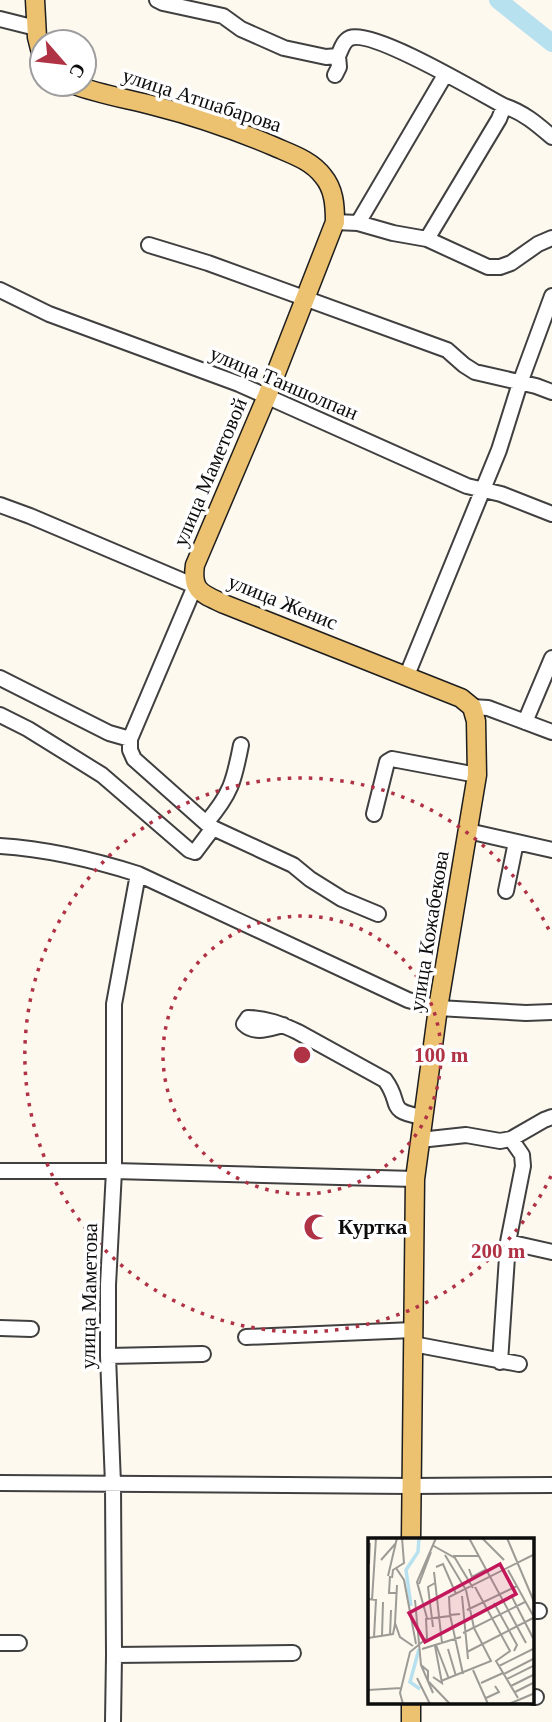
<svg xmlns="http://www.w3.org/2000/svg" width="552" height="1722" viewBox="0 0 552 1722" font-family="'Times New Roman',serif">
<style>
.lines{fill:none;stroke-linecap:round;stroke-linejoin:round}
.river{stroke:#b8e1f0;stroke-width:18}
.minor-casing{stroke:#404040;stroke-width:18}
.major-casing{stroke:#1e1e1e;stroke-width:21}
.minor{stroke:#fff;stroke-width:14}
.major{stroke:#ecc170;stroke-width:18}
.ring{fill:none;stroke:#b03245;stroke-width:3.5;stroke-dasharray:3.5 7}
.labels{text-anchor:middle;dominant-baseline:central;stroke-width:7;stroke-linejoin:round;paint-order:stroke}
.street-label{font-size:21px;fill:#0d0d0d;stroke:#fff}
.poi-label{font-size:21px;font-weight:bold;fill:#0d0d0d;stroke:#fff;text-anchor:start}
.inset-river{fill:none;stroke:#b8e1f0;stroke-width:3.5}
.inset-road{fill:none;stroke:#9d9b95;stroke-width:2}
.view{fill:#c2185b;fill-opacity:0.15;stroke:#c2185b;stroke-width:3.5}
.inset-edge{fill:none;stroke:#0d0d0d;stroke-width:3.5}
.centre{fill:#b03245;stroke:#fff;stroke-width:3.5}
.ring-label{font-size:21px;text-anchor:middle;font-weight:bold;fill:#b03245;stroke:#fff;stroke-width:7;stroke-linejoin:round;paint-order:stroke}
</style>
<rect width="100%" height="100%" fill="#fdf9ef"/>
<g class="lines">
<!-- river -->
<path class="river" d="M 498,0 L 552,43"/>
<!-- minor casing -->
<g class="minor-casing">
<path id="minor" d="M 157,0 L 163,3 L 223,16 L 241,29 L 284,48 L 326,57 L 338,56 C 341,50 343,41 350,38 C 373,29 478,92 504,106 C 523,112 537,124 552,137
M 0,19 L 36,28
M 335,75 L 339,67 L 338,56
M 335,222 L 358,223 L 393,233 L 427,239 L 488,267 L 500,267 L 511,263 L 538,244 L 552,238
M 358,223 L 445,75
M 427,239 L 499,119 L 504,106
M 149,245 L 208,263 L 447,350 L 464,365 L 475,372 L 536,386 L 552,392
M 0,290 L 49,314 L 239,384 L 467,486 L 501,494 L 552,514
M 0,505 L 30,516 L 195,586 L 130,739
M 407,675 L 499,450 L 520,383 L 552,296
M 0,678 L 109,733 L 130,739 L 130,750 L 134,759 L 206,823 L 213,828 L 293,865 L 310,879 L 342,899 L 378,914
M 472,707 L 488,708 L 552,732
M 0,715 L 28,729 L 102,775 L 189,850 L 195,852 L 213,828
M 525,722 L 552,658
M 374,814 L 387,762 L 392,759 L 477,775
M 206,823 C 231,794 234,781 241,745
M 468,831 L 552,850
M 0,846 C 47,849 94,860 138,874 L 408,1000 L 438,1008 L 526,1013 L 552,1012
M 506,891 L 516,842
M 283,1025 C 270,1028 255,1035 244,1024 L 248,1018 C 266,1018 281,1024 298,1032 L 385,1080 C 403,1104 385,1111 423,1117
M 420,1140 L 466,1135 L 500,1141 L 511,1139 L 544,1120 L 552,1117
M 0,1171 L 114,1171 L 415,1179
M 508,1242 L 552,1252
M 0,1328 L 31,1329
M 246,1337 L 413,1330
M 413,1344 L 519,1364
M 108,1356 L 203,1354
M 500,1362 L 508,1242 L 523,1166 L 522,1155 L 511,1139
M 0,1483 L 411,1486 L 552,1485
M 533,1611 L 539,1611
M 0,1643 L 19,1643
M 114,1655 L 293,1653
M 533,1697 L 536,1697
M 113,1722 L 114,1655 L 113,1484 L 108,1356 L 108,1285 L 114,1171 L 114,1004 L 138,874"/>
</g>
<!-- major casing -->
<g class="major-casing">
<path id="major" d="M 35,0 L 37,37 L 42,57
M 72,84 C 98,94 128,99 155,106 C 195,116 235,130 273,146 C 291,154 311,160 323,176 C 334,189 335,205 335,222 L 267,396 L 195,565 C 191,592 203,594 224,604 L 461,698 L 472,707 L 476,721 L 477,775 L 438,1008 L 415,1179 L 411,1540
M 411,1703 L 411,1722"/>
</g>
<!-- minor -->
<use href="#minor" class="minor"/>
<!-- major -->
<use href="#major" class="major"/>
</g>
<!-- distance rings -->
<g class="ring">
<circle cx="302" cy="1055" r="139"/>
<path d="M551 1176A277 277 0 1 1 551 934"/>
</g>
<!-- icons -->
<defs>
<g id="mosque-bare" transform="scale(2.1)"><path d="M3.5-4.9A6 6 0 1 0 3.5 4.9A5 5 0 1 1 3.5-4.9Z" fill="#b03245" stroke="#fff" stroke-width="2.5" paint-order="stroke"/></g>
</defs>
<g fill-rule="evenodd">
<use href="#mosque-bare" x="317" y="1227"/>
</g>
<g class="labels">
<!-- street labels -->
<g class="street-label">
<text transform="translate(202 100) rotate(18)">улица Атшабарова</text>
<text transform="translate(284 383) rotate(23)">улица Таншолпан</text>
<text transform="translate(210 472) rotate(-67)">улица Маметовой</text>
<text transform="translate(283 602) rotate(22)">улица Женис</text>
<text transform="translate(429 931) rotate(-81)">улица Кожабекова</text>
<text transform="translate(89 1296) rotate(-89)">улица Маметова</text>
</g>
<!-- poi labels -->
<g class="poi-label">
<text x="338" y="1227">Куртка</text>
</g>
</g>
<!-- overview -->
<g transform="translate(368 1538)">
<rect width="166" height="166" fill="#fdf9ef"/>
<path class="inset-river" d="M 43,68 L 38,32 L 50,14 L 51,0M 51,111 L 42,144 L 52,151"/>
<path class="inset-road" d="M 101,0 L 158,105M 114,0 L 136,22M 139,0 L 150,26M 64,7 L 87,20 L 105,50M 77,17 L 98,52 L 106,90M 85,18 L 111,18M 13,22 L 28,5M 1,26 L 2,5M 150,26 L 167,66M 68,29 L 75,26 L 88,56M 28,30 L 36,42 L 48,106M 101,31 L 104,39 L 119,31M 140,32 L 167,81M 66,34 L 74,105M 20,38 L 29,0M 22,38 L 21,55 L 28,55M 24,40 L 25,32 L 36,25 L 34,0M 51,46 L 63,14M 29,47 L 27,85 L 32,99 L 45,108M 107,49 L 142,113 L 128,123 L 150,160M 143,57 L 165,100M 94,58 L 100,121M 0,61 L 8,62 L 6,99M 4,62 L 8,0M 47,62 L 53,127 L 60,133 L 60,143 L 82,166M 126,65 L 149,107 L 146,113M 99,72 L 149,48M 92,76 L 82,77 L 95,136M 59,80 L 49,44 L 68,0M 65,89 L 60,49 L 67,45M 95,95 L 157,64M 22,97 L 23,72M 14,98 L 15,64M 0,100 L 25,96 L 27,86M 68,107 L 81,141M 54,111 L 93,99M 80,111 L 88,138M 99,114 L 167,79M 53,127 L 65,155M 131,128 L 167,110M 105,132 L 120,166M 136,136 L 167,120M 65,139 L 74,145 L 67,108M 49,140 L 62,166M 139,141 L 167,127M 73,143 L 123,123 L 106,90M 113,145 L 135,135M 143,148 L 167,136M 0,152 L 33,150M 147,154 L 167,144M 118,160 L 131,154 L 127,148M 35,166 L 32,155 L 42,114 L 59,100 L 58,81 L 82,78 L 81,59 L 167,16M 141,166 L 167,155"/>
<path class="view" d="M 132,26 L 148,56 L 57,104 L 41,75 Z"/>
<rect width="166" height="166" class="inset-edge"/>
</g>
<circle cx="302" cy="1055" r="10" class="centre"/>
<g class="ring-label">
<text x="441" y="1062">100 m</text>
<text x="498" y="1258">200 m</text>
</g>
<!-- north arrow -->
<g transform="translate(63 63) rotate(118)"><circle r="33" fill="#ffffff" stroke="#9e9e9e" stroke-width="2"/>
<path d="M0-5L12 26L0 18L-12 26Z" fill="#b03245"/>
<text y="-10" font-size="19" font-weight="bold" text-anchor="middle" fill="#0d0d0d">С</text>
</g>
</svg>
